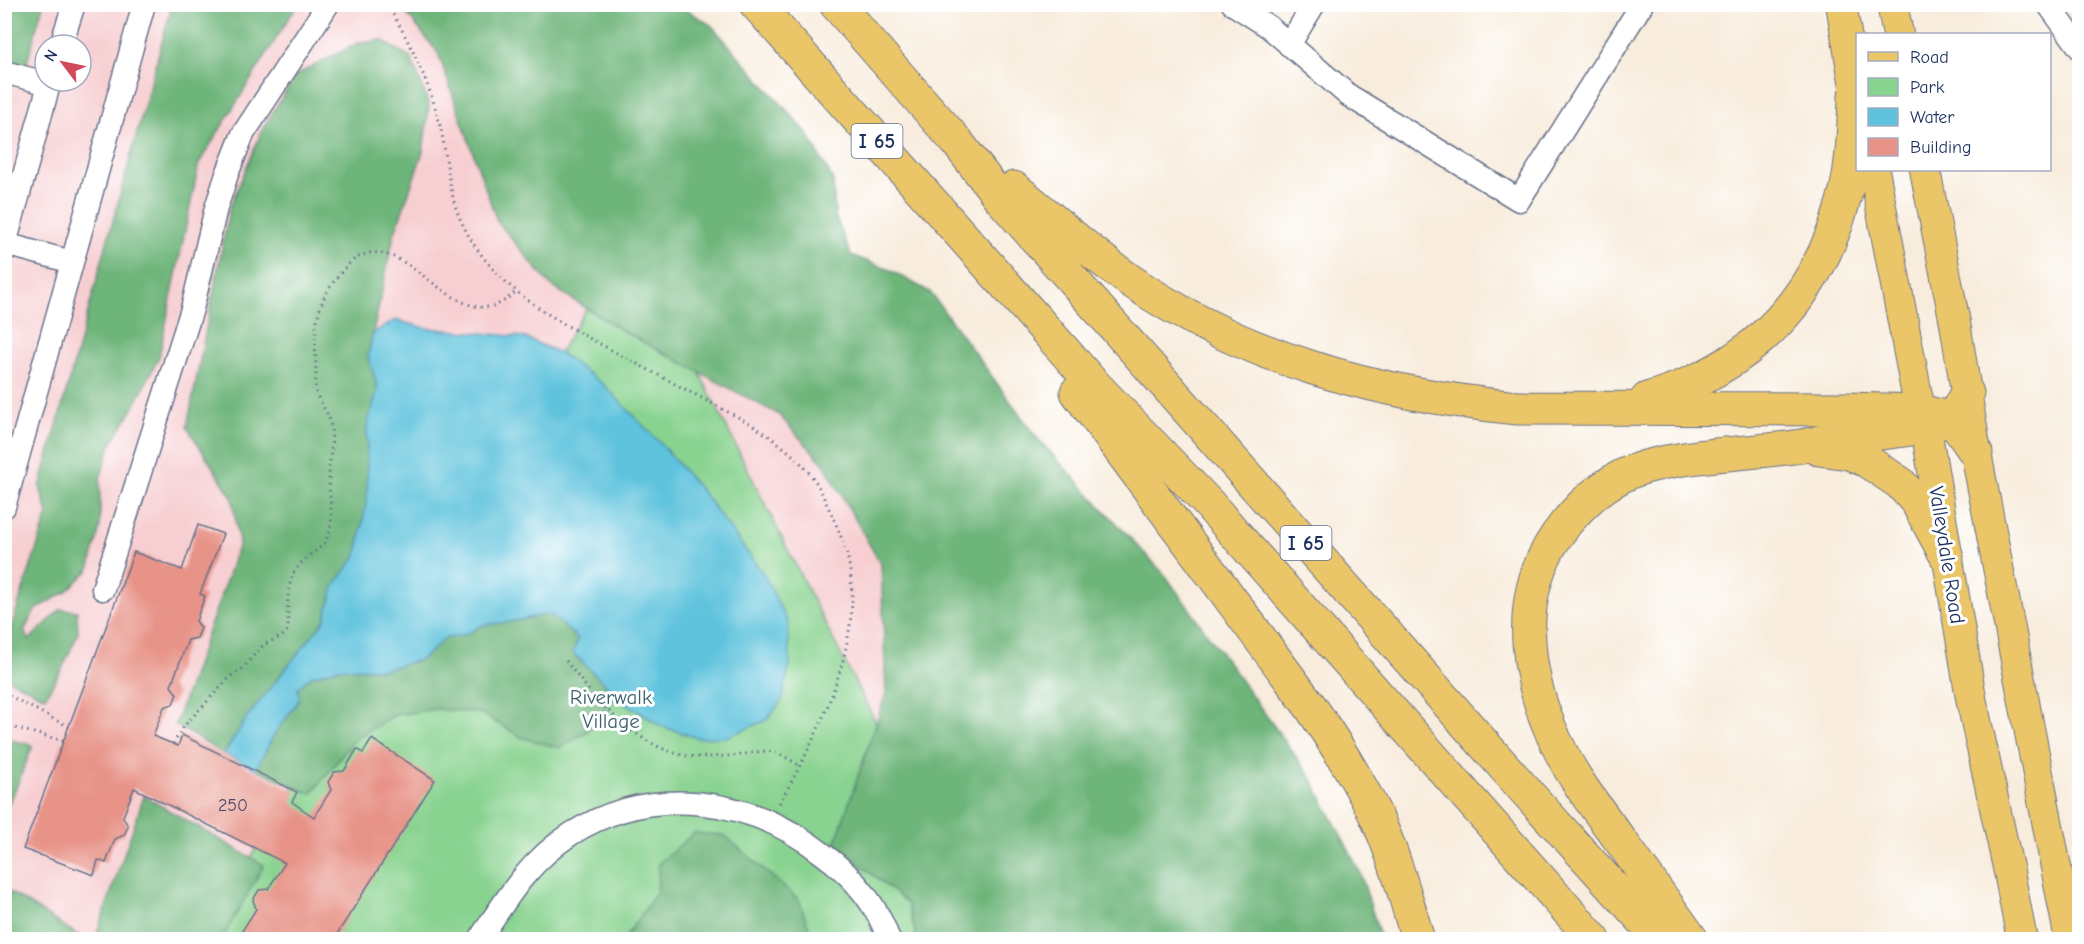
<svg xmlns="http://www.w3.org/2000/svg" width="2084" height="944" viewBox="0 0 2084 944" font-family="'Comic Neue',sans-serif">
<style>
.built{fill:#f7cfd2;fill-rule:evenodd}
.green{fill:#89d390;stroke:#528177;stroke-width:1.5}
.forest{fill:#6eb57a;stroke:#44726c;stroke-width:1.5}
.water{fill:#5fc3dd;stroke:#3d799e;stroke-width:1.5}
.building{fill:#e79387}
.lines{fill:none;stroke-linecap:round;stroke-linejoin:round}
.minor-casing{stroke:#68718a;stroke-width:25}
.major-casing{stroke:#68718a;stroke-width:32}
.highway-casing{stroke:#68718a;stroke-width:35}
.path{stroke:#68718a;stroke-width:3;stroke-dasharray:1.5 4.5;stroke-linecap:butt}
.minor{stroke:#fff;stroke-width:22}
.major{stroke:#ebc669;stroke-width:30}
.highway{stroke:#ebc669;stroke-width:33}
.labels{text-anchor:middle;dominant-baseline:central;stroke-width:6;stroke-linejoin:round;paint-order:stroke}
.number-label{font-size:18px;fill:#4e4868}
.shield{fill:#fff;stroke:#5f6d8e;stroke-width:1.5}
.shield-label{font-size:20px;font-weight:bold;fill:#1b2f5e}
.street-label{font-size:21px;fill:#1b2f5e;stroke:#fff}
.park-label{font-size:21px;fill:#3c606d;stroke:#fff}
</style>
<rect width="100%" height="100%" fill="#fff"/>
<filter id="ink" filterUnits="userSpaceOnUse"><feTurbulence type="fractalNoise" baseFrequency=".0167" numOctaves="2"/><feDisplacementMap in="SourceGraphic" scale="12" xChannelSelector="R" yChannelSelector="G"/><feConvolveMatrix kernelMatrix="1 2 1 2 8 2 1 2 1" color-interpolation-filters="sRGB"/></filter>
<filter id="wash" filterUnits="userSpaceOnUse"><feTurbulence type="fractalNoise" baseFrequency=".008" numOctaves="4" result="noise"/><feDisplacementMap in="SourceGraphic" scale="24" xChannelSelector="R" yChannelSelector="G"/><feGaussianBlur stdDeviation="1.35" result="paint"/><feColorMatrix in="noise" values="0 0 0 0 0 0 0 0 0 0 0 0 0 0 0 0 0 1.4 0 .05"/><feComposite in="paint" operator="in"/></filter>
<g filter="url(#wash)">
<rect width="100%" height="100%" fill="#f8ecdc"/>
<!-- built -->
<path class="built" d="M 5,4 L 542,5 L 653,105 L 1099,940 L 5,940 ZM 45,45 L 81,45 L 81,81 L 45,81 Z"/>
<!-- green -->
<path class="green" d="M 631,236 L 815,604 L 987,939 L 200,940 Z"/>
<!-- forest -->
<path class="forest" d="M 4,5 L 43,5 L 26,66 L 5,60 Z
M 172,5 L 297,5 L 199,163 L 159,357 L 133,409 L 112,442 L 100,478 L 100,528 L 89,570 L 66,592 L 35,610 L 24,631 L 29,640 L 61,609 L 77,611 L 78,633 L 62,669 L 45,697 L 6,678 L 5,645 L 48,514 L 40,487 Z
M 400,5 L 679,5 L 711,25 L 807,133 L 833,180 L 835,216 L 851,255 L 890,270 L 930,292 L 1037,438 L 1165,575 L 1312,779 L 1360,872 L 1381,939 L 917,939 L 907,903 L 835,844 L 886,694 L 881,565 L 824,464 L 778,414 L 621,330 L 550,285 L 497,221 L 438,53 Z
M 381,40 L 411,58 L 429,105 L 423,152 L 394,235 L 368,356 L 378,388 L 367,426 L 367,498 L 357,555 L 334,586 L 325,620 L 248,716 L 224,754 L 175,725 L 239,544 L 232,497 L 187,427 L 230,206 L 264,126 L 296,75 L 356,44 Z
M 551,614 L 578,639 L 573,653 L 617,696 L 588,731 L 559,748 L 523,738 L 480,713 L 435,709 L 395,715 L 356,738 L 311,794 L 256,769 L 298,688 L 311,676 L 339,668 L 386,669 L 422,659 L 444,639 L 464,635 L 483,625 L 509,622 Z
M 5,739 L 33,745 L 13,795 L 5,809 Z
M 144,796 L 264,865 L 222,939 L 95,939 Z
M 694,833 L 724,835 L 799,900 L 813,939 L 624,939 L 657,892 L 659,863 Z
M 5,889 L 84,939 L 5,939 Z"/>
<!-- water -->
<path class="water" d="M 395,320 L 426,328 L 523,337 L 560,353 L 603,384 L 661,444 L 704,494 L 764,575 L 788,623 L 790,663 L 782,700 L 767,720 L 726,737 L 698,738 L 661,726 L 626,704 L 573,653 L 578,639 L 550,614 L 509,622 L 483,625 L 464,635 L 444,639 L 422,659 L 386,669 L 339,668 L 311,676 L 298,688 L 299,700 L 275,733 L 256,769 L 224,754 L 248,716 L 325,620 L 334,586 L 357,555 L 367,498 L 367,426 L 378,388 L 368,356 L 373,333 Z"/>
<g id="blocks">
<!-- building -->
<path class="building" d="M 198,525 L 223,534 L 200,594 L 205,596 L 196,621 L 201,628 L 197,638 L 188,640 L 171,686 L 177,694 L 173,704 L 164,707 L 153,736 L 178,746 L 182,735 L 297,792 L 292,802 L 314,817 L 331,790 L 328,782 L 334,772 L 344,771 L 357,749 L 363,753 L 372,739 L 435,780 L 334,939 L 256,939 L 242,931 L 256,909 L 253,900 L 259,890 L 268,889 L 285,863 L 134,788 L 123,817 L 128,826 L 124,835 L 115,839 L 106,863 L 98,860 L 94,875 L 23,849 L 134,552 L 182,570 Z"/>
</g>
</g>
<g filter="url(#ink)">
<use href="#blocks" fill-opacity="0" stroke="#68718a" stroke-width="1.5"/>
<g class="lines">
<!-- minor casing -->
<g class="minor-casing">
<path id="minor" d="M 1233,4 L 1269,27 L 1348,95 L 1519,200 L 1642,4
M 2048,4 L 2080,48
M 61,45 L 74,4
M 1289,45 L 1314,4
M 4,72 L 49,84
M 50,81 L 5,244 L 72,262
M 4,507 L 144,4
M 103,589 L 192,309 L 216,208 L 227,174 L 243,134 L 328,4
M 479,940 C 507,898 528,862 571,834 C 651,783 751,797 823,854 C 853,876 877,904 889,940"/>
</g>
<!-- major casing -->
<g class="major-casing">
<path id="major" d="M 1841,4 L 1858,104
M 1892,4 L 1898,34
M 1874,170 L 1920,411 L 1926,428 L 1971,698 L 2009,872 L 2022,940
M 1925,170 L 1955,323 L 1976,453 L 2070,940"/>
</g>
<!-- highway casing -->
<g class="highway-casing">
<path id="highway" d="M 756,4 L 1091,381 L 1208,503 L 1594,940
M 836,4 L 957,142 L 1001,199 L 1522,787 L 1661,940
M 1014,188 C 1052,218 1088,251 1128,279 C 1244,359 1378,394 1517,408 L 1847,409 L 1920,411 L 1952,419 L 1976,453
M 1077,392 L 1310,706 C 1336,744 1361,783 1380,825 C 1396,862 1407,901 1418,940
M 1647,399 C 1752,368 1820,298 1846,191 C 1853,160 1854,127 1855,95
M 1819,449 L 1849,453 L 1867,461 L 1900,483 L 1917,502 L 1947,557
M 1692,940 C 1669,908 1646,876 1623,844 C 1602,815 1578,786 1562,754 C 1527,687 1511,601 1557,535 C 1579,504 1607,478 1645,467 C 1696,453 1749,454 1801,446 C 1816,444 1831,438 1846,437 C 1882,433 1918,430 1952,419 L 1967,393"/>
</g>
<!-- path -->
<path class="path" d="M 387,4 C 411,44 431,85 441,130 C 448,161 448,194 462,223 C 495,293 564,324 628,359 C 668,380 709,402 749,423 C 774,439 801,458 817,484 C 822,493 826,503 831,513 C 838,529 846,546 849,564 C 864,646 817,737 778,806
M 566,661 C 596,702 645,756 699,757 C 713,757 727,756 740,755 C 752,753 765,749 777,753 C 785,756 793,762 801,766
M 4,693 L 69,727
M 4,725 L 64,741
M 173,744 L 185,725 L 231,676 L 241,670 L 263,645 L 282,636 L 288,630 C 289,606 283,583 301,563 C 309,554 322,550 327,538 C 336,519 328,498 329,478 C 329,458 335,438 329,418 C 325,408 318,400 315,389 C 318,364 312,336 319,312 C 323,295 333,282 344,269 C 391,215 438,312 488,307 C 499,306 508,298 516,292"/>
<!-- minor -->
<use href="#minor" class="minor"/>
<!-- major -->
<use href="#major" class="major"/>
<!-- highway -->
<use href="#highway" class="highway"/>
</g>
</g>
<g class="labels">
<!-- number labels -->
<g class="number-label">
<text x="233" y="805">250</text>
</g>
<!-- shield labels -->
<g class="shield">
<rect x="851.5" y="124" width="51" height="34" rx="4.5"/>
<rect x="1280.5" y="526" width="51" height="34" rx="4.5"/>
</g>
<g class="shield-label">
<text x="877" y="141">I 65</text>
<text x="1306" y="543">I 65</text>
</g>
<!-- street labels -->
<g class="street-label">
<text transform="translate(1947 555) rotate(81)">Valleydale Road</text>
</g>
<!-- park labels -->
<g class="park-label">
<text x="611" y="697">Riverwalk<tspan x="611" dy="24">Village</tspan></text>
</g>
</g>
<!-- margin -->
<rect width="2084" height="944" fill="none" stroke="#fff" stroke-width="24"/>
<!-- legend -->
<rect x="1856" y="33" width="195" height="138" fill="#ffffff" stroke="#a4acbf" stroke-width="1.5"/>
<rect x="1868" y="52" width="30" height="9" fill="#ebc669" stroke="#a4acbf" stroke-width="1.5"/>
<text x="1910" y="63" font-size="18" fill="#1b2f5e">Road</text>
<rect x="1868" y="78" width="30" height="18" fill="#89d390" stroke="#a4acbf" stroke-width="1.5"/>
<text x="1910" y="93" font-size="18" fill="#1b2f5e">Park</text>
<rect x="1868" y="108" width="30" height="18" fill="#5fc3dd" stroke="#a4acbf" stroke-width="1.5"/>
<text x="1910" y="123" font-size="18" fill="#1b2f5e">Water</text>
<rect x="1868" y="138" width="30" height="18" fill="#e79387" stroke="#a4acbf" stroke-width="1.5"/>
<text x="1910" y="153" font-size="18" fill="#1b2f5e">Building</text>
<!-- north arrow -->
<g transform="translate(63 63) rotate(302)"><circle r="28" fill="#ffffff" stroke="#a4acbf" stroke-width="1.5"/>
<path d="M0-4.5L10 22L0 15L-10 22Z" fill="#d1495b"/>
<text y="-9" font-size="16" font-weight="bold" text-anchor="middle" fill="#1b2f5e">N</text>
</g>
</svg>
